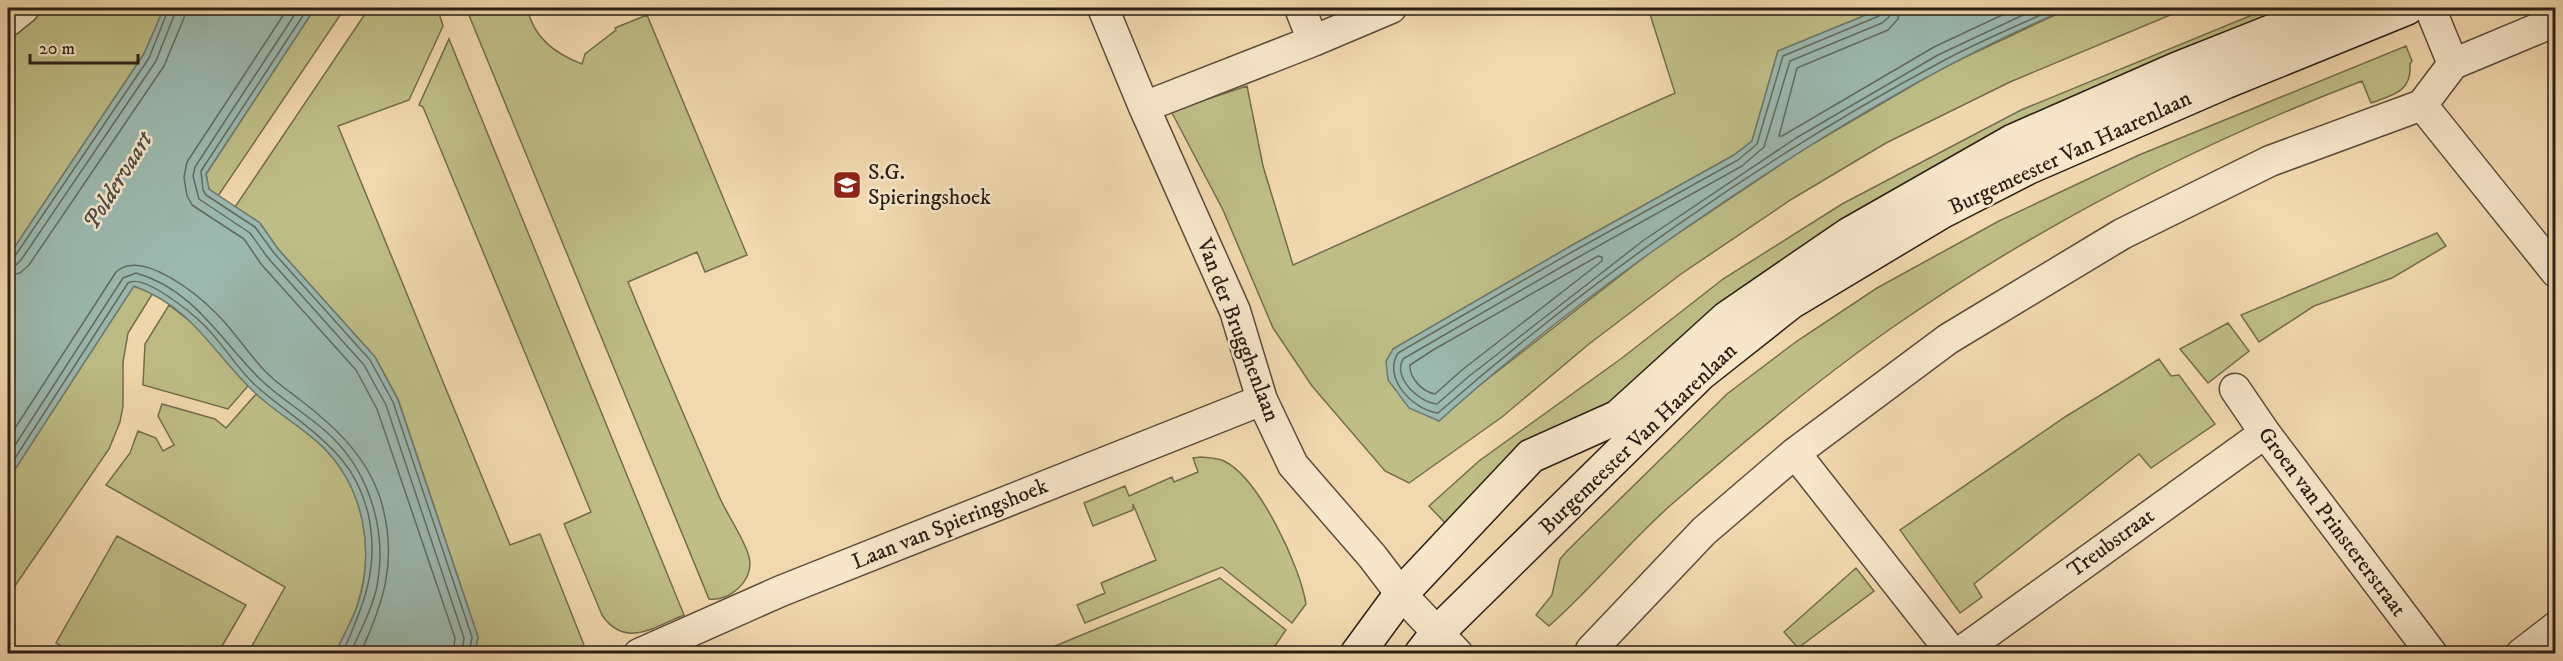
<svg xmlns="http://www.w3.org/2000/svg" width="2563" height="661" viewBox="0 0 2563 661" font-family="'IM FELL DW Pica',serif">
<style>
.green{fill:#bfbe87;stroke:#746e4e;stroke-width:1.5}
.water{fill:#9cb9b0;stroke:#6e7b72;stroke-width:1.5}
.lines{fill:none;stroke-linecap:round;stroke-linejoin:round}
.shore{stroke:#626c62;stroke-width:1.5}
.street-casing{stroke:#5b4d3b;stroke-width:33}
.secondary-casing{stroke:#291f15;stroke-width:36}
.street{stroke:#f7e6ca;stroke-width:30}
.secondary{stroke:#f7e6ca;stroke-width:33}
.labels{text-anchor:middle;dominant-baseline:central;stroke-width:5;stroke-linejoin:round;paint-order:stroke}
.street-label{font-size:22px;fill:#291f15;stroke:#f7e6ca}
.poi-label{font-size:22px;fill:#291f15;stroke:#f7e6ca;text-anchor:start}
.water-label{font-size:24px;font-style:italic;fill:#4c4d44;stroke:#f7e6ca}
</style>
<rect width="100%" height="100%" fill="#f2d8ae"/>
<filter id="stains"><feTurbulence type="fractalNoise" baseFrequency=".00333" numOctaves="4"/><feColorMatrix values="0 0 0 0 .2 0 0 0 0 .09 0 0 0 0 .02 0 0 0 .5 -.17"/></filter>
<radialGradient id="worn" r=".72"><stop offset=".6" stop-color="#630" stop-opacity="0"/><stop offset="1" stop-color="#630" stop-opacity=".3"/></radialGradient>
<!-- green -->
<path class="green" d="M 8,8 L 164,8 L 144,54 L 8,257 Z
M 315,8 L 345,8 L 218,196 L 209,190 L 206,174 Z
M 369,8 L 434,8 L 438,10 L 443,26 L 409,100 L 338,126 L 510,545 L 540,534 L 584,645 L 583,653 L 475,653 L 478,637 L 398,399 L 375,357 L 278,249 L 260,223 L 235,207 Z
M 466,8 L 527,8 C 534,38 554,53 582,64 L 585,54 L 616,30 L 615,28 L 647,15 L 747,255 L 705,272 L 697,252 L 628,282 C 657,353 688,425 719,496 C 726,513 746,542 749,557 C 755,580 729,602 709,599 Z
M 1648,8 L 1883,8 L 1778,51 L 1752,141 L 1734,155 L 1569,247 L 1393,349 L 1438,421 L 1476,388 L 1652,251 L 1804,149 L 1944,67 L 2070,8 L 2187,8 L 2010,82 L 1886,143 L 1792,199 L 1681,274 L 1589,344 L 1502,417 L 1409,483 L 1385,471 L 1312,386 L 1273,328 L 1223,210 L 1171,111 L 1247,86 L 1263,166 L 1293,265 L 1675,93 Z
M 2269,8 L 2300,8 L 1606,408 L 1448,526 L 1429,506 L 1479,461 L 1622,358 L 1723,279 L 1842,204 L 2021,110 Z
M 449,39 L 684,615 C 654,627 625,649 602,615 L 564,524 L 591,512 L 423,107 L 419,105 Z
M 2406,46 L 2412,61 L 2410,64 C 2412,92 2393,95 2371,103 L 2362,81 C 2197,144 2039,226 1893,327 C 1816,381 1743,442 1672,504 C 1629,542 1592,588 1549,626 L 1536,615 L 1552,595 L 1560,559 L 1567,551 L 1727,394 L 1797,341 L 1877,288 L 1999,221 L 2139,155 Z
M 2437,233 L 2446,246 L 2392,278 L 2314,306 L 2259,342 L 2241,315 Z
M 133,286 L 153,293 L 128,333 L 123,362 L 123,406 L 120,422 L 109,449 L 8,596 L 8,480 Z
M 169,305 L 201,330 L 248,386 L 228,409 L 143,385 L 145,344 Z
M 2228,323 L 2249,351 L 2208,383 L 2180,349 Z
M 2159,359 L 2171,376 L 2179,375 L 2215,424 L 2151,468 L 2139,454 L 1974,584 L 1982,597 L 1960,613 L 1900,530 L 2065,417 Z
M 256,394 C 279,412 305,428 325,449 C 364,490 375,549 358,603 C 353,620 343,637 335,653 L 248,653 L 285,587 L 106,485 L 130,453 L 138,431 L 156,438 L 163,451 L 174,445 L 158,416 L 162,404 L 215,419 L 226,428 Z
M 1201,457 C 1209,458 1217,458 1224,461 C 1259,478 1300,566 1306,604 L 1292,623 L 1222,567 L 1085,623 L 1077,605 L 1105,593 L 1101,583 L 1156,560 L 1133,504 L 1133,510 L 1093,526 L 1084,503 L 1125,486 L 1129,496 L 1172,477 L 1174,482 L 1198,472 L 1193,458 Z
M 117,536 L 246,605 L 218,653 L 74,653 L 56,643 Z
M 1856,568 L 1874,591 L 1798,648 L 1784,632 Z
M 1220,578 L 1286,630 L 1270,653 L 1038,653 Z"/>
<!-- water -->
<path class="water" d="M 164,8 L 315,8 L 206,174 L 209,189 L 260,223 L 278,249 L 375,357 L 398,400 L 478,637 L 475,653 L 335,653 C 343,637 352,621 358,604 C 375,550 364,488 323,447 C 300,425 271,410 249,387 C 208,346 192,308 134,286 L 8,480 L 8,257 L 144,54 Z
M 1883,8 L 2070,8 C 1952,57 1840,124 1734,195 C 1631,264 1530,339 1439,421 L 1409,408 L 1388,380 L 1386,361 L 1393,349 L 1569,247 L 1734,155 L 1752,141 L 1778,51 Z"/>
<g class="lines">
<!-- shore -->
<path class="shore" d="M 288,8 L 187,162 L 184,177 L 187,196 L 192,205 L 244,239 L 261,264 L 356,370 L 377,409 L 455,638 L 453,654
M 299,8 L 195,167 L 193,176 L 199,199 L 250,233 L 268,258 L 364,365 L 386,405 L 464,638 L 462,654
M 308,8 L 201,171 L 203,190 L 206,195 L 255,227 L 274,253 L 370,360 L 393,402 L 472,637 L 469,654
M 1883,8 L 1879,16 L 1783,56 L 1757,144 L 1738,160 L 1572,252 L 1398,353 C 1382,379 1414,410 1438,413 C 1590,280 1762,158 1941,62 C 1978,42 2017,26 2056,8
M 1891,8 L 1889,17 L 1882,23 L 1790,61 L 1764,147 L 1742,166 L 1575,259 L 1403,359 C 1392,378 1420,403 1437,404 L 1468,377 L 1644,240 L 1796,138 L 1938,55 L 2038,8
M 1900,8 L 1898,19 L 1888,30 L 1797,68 L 1779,136 L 1782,136 L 1934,47 L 2017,8
M 1598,256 L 1602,257 L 1602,261 L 1462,370 L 1435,394 C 1423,392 1409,378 1410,365 L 1433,350 Z
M 8,259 L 15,256 L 149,58 L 169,8
M 8,267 L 16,265 L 21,260 L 156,61 L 177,8
M 8,276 L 20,273 L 29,265 L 164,66 L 184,18 L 186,8
M 8,439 L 116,272 C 142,248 198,295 217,314 C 234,331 247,352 264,370 C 274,381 287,390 299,399 C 337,428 371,460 383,508 C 397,563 383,604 360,654
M 8,456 L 123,278 L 136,273 C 193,289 220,339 259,378 C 281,400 311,416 333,438 C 371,476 387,533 377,586 C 372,610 360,631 350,654
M 8,469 L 128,283 C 144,273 193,314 205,326 C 223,344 236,367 255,385 C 284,411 317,430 342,460 C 354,474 363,494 368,513 C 380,567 364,605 342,654"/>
<!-- street casing -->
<g class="street-casing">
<path id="street" d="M 1103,8 L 1144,107 L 1235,311 L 1262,400 L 1293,465 L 1372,556 L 1401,594 L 1458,654
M 1300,8 L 1313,41
M 8,21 L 24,8
M 2453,64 L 2556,21
M 2422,105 L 2556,272
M 1144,107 L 1313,41 L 1391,8
M 2235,389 L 2265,433 L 2432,654
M 1795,453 L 1953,654
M 1591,650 L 1704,531 L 1795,453 L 1948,339 L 2122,234 L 2270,161 L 2422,105 L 2453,64 L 2430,8
M 639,654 L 781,591 L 1262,400
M 1958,654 L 2265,433
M 2521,654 L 2556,627"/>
</g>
<!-- secondary casing -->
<g class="secondary-casing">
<path id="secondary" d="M 1357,654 L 1401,594 L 1531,456 L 1618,417 L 1727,318 L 1848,235 L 2013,141 L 2177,69 L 2331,8
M 1421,654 L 1438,632 L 1700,374 L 1791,302 L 1941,212 L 2029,167 L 2225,82 L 2407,8"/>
</g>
<!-- street -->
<use href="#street" class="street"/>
<!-- secondary -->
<use href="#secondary" class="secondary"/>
</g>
<!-- icons -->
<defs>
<g id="school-square" transform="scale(1.5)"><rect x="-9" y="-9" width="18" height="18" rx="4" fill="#8f2418" stroke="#f7e6ca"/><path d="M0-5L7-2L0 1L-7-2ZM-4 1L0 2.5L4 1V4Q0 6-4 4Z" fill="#fff"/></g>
</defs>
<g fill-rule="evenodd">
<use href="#school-square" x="847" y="185"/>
</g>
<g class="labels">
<!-- street labels -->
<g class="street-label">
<text transform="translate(2070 153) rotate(-25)">Burgemeester Van Haarenlaan</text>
<text transform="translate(1238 330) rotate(69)">Van der Brugghenlaan</text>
<text transform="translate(1638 439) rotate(-44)">Burgemeester Van Haarenlaan</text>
<text transform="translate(2332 522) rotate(53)">Groen van Prinstererstraat</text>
<text transform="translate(950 524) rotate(-22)">Laan van Spieringshoek</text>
<text transform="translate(2111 543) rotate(-36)">Treubstraat</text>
</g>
<!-- poi labels -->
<g class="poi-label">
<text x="868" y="172">S.G.<tspan x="868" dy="25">Spieringshoek</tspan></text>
</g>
<!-- water labels -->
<g class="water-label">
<text transform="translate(118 181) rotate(-58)">Poldervaart</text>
</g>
</g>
<!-- margin -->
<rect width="2563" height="661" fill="none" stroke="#f2d8ae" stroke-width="30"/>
<rect x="9" y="9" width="2545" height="643" fill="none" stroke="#291f15" stroke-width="3"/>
<rect x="15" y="15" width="2533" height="631" fill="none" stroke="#291f15" stroke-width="1.5"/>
<!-- scale -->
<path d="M30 54v9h108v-9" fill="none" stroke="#291f15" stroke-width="3"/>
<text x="39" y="54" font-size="18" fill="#291f15" stroke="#f7e6ca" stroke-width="4.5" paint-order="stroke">20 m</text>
<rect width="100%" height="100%" filter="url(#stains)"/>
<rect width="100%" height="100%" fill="url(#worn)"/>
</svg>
